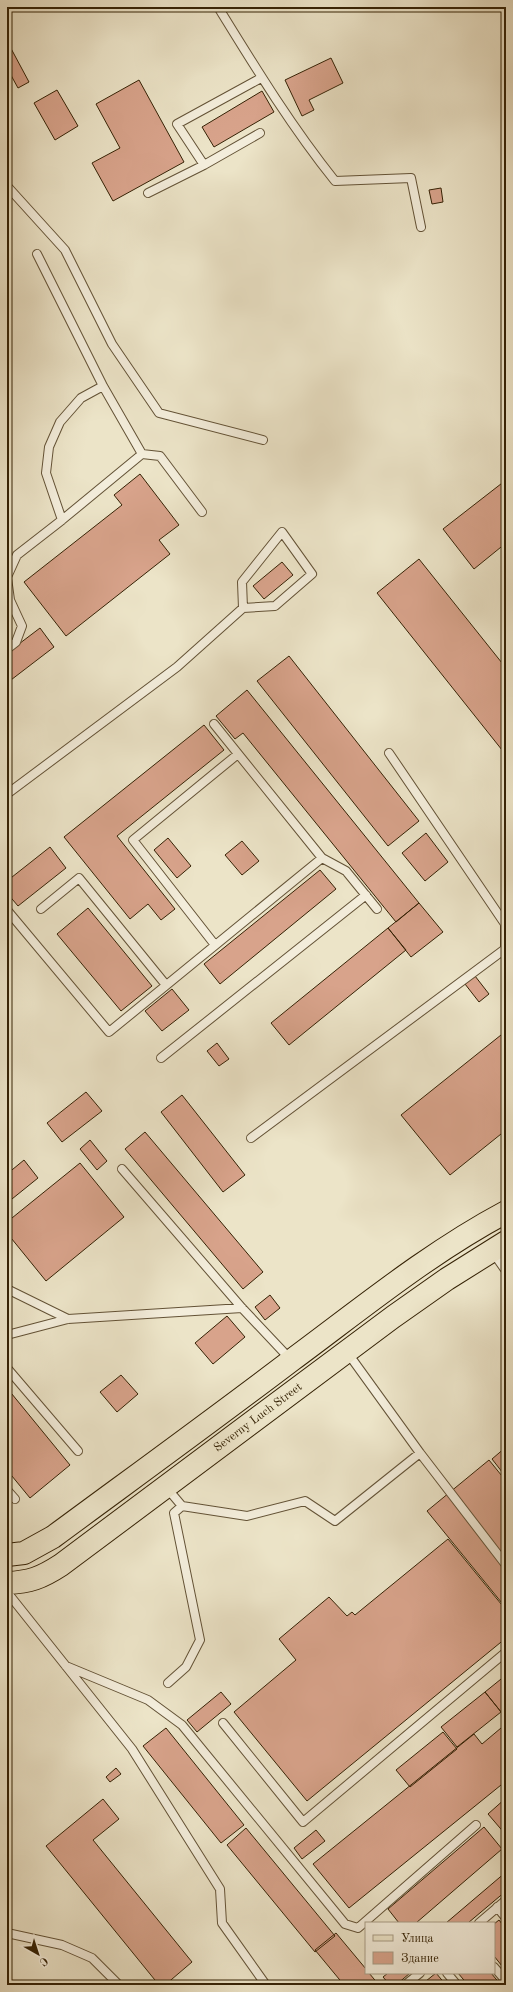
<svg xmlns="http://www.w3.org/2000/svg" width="513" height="1992" viewBox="0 0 513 1992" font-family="'Old Standard TT',serif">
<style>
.building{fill:#d8a38b;stroke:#352205}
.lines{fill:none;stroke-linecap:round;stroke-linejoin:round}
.lane-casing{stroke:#635236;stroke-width:10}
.primary-casing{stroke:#352205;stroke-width:24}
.lane{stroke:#f3eddb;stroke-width:8}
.primary{stroke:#ece4c8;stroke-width:22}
.labels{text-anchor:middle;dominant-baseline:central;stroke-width:4;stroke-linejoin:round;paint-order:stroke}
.street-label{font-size:12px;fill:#352205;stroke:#f3eddb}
</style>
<rect width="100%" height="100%" fill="#ece4c8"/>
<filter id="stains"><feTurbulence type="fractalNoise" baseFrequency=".005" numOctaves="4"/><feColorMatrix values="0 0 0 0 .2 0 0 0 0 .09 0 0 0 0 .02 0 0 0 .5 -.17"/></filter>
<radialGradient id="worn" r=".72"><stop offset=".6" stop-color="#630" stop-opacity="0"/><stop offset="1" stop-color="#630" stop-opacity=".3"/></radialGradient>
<!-- building -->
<path class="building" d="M 7,41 L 29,82 L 18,88 L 7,68 Z
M 331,58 L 343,83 L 309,100 L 314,110 L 302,116 L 285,80 Z
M 139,80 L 184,162 L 113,201 L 92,163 L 120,148 L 96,104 Z
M 57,90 L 78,126 L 55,140 L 34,103 Z
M 262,91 L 274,112 L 214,147 L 202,127 Z
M 441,188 L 443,202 L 432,204 L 429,190 Z
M 140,474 L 179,525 L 159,540 L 170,554 L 66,636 L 24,582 L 122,505 L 114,495 Z
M 506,480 L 506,543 L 474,569 L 443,529 Z
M 419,559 L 506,668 L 506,755 L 377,593 Z
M 282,562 L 293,575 L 264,599 L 253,586 Z
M 40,628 L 54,647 L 7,683 L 7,653 Z
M 289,656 L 419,821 L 388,846 L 257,681 Z
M 247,690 L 419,903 L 396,922 L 243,733 L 235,739 L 216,716 Z
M 204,725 L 224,750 L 117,836 L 175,909 L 161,920 L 148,904 L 130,919 L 64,837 Z
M 426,833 L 448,862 L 425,881 L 402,853 Z
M 168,838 L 191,866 L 177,878 L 154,850 Z
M 242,841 L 259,861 L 242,875 L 225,855 Z
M 50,847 L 66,868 L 18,906 L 7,893 L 7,881 Z
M 320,870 L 336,889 L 220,984 L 204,964 Z
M 419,903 L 443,932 L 411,957 L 388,928 Z
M 88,908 L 152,986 L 121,1011 L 57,934 Z
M 388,928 L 406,950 L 289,1045 L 271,1023 Z
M 475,976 L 489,994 L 479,1002 L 465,984 Z
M 172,989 L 189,1010 L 162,1031 L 145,1011 Z
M 506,1031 L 506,1130 L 450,1175 L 401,1115 Z
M 217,1043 L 229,1059 L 219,1066 L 207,1051 Z
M 86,1092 L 102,1111 L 62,1142 L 47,1123 Z
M 182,1095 L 245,1175 L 223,1192 L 161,1112 Z
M 145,1132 L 263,1272 L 243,1289 L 125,1149 Z
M 90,1140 L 107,1161 L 97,1170 L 80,1149 Z
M 24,1160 L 38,1178 L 7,1203 L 7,1174 Z
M 80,1163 L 124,1217 L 46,1281 L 7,1233 L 7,1222 Z
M 270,1295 L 280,1308 L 265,1320 L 255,1307 Z
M 227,1316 L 245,1337 L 213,1364 L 195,1343 Z
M 121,1375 L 138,1394 L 117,1412 L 100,1392 Z
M 7,1388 L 70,1465 L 30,1498 L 7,1470 Z
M 506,1447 L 506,1477 L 492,1459 Z
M 489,1460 L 506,1481 L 506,1608 L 427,1511 Z
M 448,1539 L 506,1610 L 506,1638 L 307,1801 L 234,1712 L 296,1660 L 279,1639 L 329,1597 L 347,1616 L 352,1612 L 355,1615 Z
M 506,1675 L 506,1718 L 485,1692 Z
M 221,1692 L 231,1704 L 197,1732 L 187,1720 Z
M 485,1692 L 501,1712 L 457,1747 L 441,1727 Z
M 166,1728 L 244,1825 L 221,1843 L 143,1746 Z
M 501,1728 L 506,1734 L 506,1781 L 349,1908 L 313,1864 L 474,1734 L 482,1744 Z
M 443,1732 L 457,1749 L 410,1787 L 396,1770 Z
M 116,1768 L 121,1774 L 110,1782 L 106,1777 Z
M 506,1798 L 506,1835 L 488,1814 Z
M 103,1799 L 119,1819 L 93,1840 L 192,1962 L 165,1985 L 159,1985 L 46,1846 Z
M 484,1827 L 502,1849 L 416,1923 L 399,1923 L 388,1909 Z
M 246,1828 L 335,1936 L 315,1952 L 227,1845 Z
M 316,1830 L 325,1841 L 302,1859 L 294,1848 Z
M 506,1872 L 506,1891 L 468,1923 L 446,1923 Z
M 499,1920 L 506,1929 L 506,1971 L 494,1956 L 494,1924 Z
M 336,1933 L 366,1969 L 366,1973 L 369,1973 L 379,1985 L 344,1985 L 315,1950 Z
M 388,1973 L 410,1973 L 396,1985 L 390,1985 L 383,1977 Z
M 436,1973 L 446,1985 L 421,1985 Z
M 458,1973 L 491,1973 L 501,1985 L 468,1985 Z"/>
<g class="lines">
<!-- lane casing -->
<g class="lane-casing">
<path id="lane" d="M 218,7 C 255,67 291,126 335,181 L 411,178 L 421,227
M 204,165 L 177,124 L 261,78
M 7,186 L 65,250 L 112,344 L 159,413 L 263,440
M 148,193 L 204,165 L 260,133
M 142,454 L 160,456 L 202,512
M 62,520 L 46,473 L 49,447 L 60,422 L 81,398 L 103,386
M 7,577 L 17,555 L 62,520 L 142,454 L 103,386 L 37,254
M 7,578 L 10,600 L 22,626 L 16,642 L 7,649
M 214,724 L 322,858 L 346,871 L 377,909
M 389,753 L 505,924 L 505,949
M 7,794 L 177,667 L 243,608 L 275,606 L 312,574 L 282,532 L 242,582 L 243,608
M 41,909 L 79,878 L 166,985
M 7,910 L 109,1032 L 322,858
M 215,945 L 133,840 L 238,754
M 161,1058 L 366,895
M 251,1138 L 505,949 L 506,950
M 122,1169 L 242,1308 L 291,1360
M 492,1251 L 506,1271
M 7,1289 L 68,1319
M 7,1335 L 68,1319 L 242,1308
M 347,1352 L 420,1453 L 506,1565
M 7,1368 L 78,1451
M 166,1487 L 182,1506 L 174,1513 L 200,1640 L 186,1667 L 168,1683
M 7,1490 L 15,1499
M 182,1506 L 247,1516 L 305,1501 L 335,1521 L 420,1453
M 7,1592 L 132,1749 L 220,1889 L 222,1923 L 266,1985
M 66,1666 L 148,1700 L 182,1725 L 345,1924 L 358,1928 L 476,1825
M 223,1723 L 303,1822 L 506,1652
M 497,1907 L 506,1918
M 479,1923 L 506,1900
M 7,1933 L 62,1945 L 92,1958 L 119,1985
M 494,1967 L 506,1981
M 447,1973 L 457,1985
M 405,1985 L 420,1973"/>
</g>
<!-- primary casing -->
<g class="primary-casing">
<g id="primary">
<path d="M 7,1555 L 24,1553 L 53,1537 C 133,1478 213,1420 292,1360 C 361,1309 429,1253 506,1212"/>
<path id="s1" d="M 7,1583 C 30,1582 41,1578 61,1565 L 393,1317 L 447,1279 L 506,1242"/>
</g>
</g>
<!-- lane -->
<use href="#lane" class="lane"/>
<!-- primary -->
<use href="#primary" class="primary"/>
</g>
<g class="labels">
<!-- street labels -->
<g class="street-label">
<text stroke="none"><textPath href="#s1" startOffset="304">Severny Luch Street</textPath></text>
</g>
</g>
<!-- margin -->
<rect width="513" height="1992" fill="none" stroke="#ece4c8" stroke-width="24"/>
<rect x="8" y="8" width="497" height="1976" fill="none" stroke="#352205" stroke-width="2"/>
<rect x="12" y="12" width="489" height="1968" fill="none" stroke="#352205"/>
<!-- legend -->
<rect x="365" y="1922" width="130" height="52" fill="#f3eddb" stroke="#a79c85"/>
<rect x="373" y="1935" width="20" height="6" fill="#ece4c8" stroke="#a79c85"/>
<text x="401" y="1942" font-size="12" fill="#352205">Улица</text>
<rect x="373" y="1952" width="20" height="12" fill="#d8a38b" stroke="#a79c85"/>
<text x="401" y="1962" font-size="12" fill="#352205">Здание</text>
<!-- north arrow -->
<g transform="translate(38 1954) rotate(141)" stroke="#f3eddb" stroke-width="3" paint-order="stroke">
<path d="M0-3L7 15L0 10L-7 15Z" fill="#352205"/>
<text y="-6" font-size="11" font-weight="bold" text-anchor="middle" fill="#352205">С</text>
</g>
<rect width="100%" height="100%" filter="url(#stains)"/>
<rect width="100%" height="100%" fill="url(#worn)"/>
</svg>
